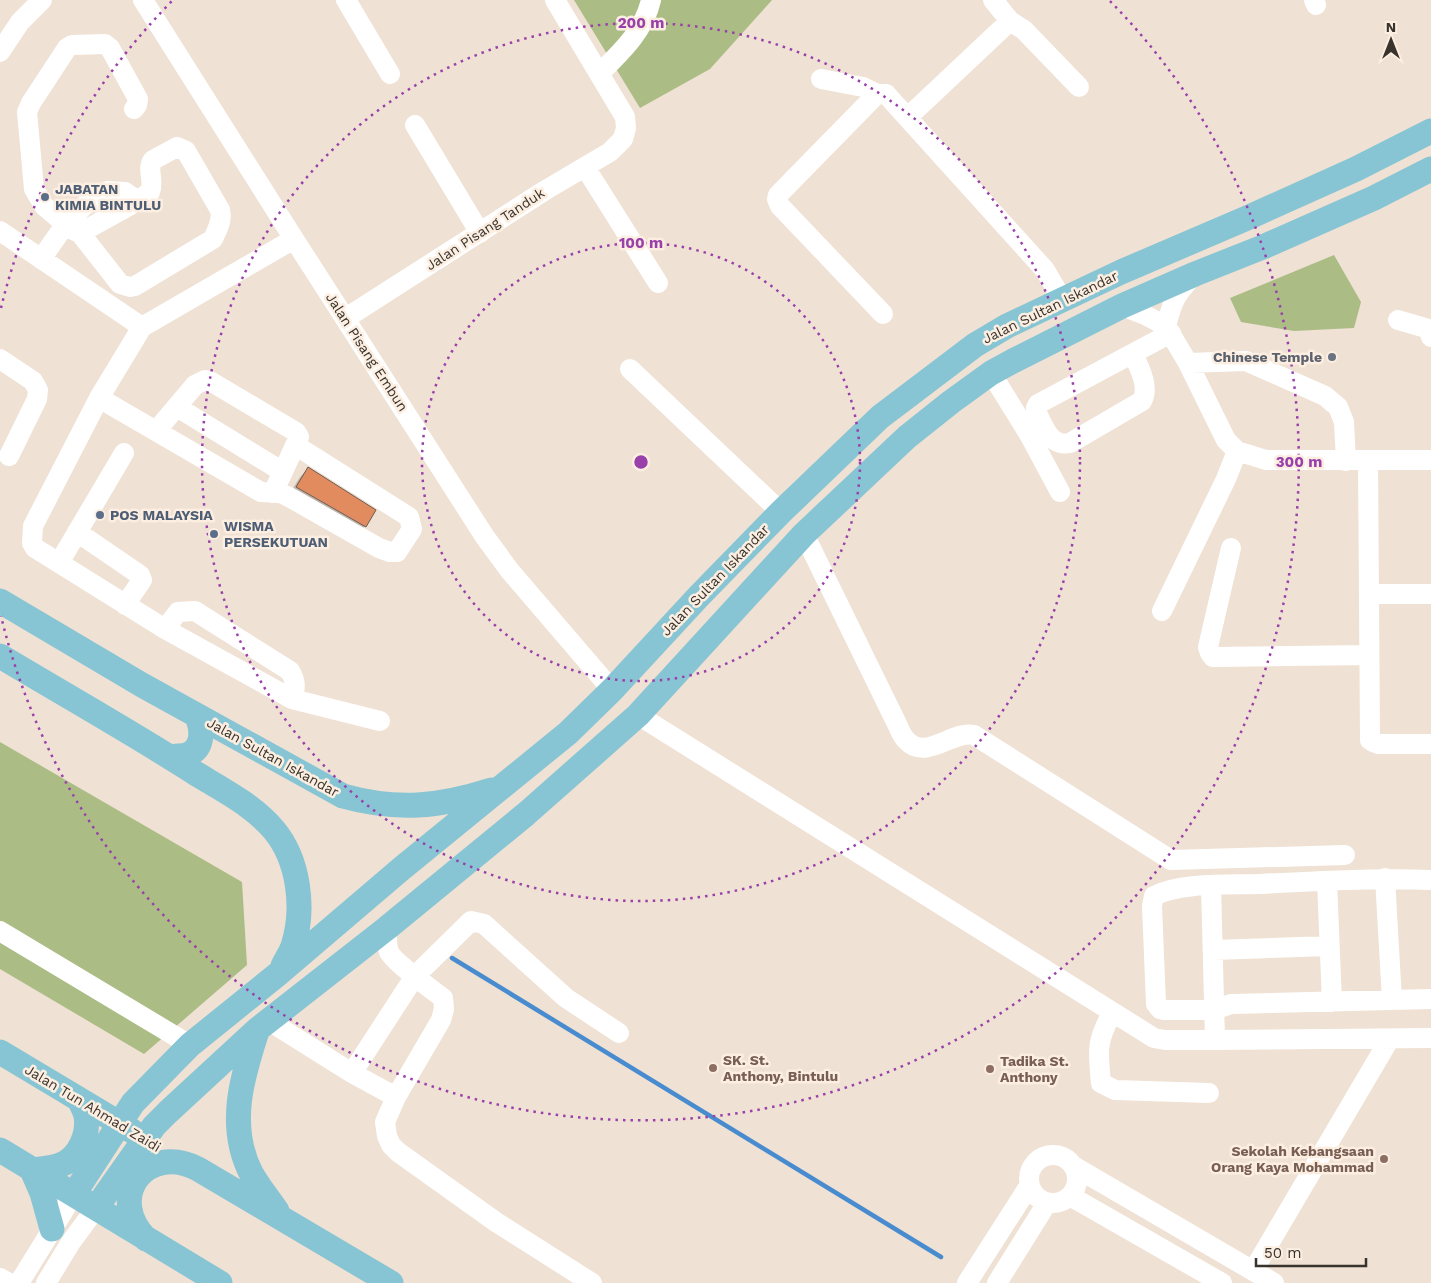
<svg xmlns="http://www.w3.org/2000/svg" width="1431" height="1283" viewBox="0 0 1431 1283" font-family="'Work Sans',sans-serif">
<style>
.green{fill:#abbd85}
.shadow{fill:#0003}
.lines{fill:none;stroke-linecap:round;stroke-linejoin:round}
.stream{stroke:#488ccf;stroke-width:4.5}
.building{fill:#e28b5e;stroke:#6c5c55}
.minor{stroke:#fff;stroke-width:20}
.major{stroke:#87c5d4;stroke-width:25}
.ring{fill:none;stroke:#9a40ab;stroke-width:2.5;stroke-dasharray:2.5 5}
.service-dot{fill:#5c6f8a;stroke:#fceee0;stroke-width:2}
.worship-dot{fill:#6b7280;stroke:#fceee0;stroke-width:2}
.education-dot{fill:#8d6e63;stroke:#fceee0;stroke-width:2}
.labels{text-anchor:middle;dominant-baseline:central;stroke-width:5;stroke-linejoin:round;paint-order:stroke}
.service-label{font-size:14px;font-weight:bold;fill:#4e5e75;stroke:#fceee0;text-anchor:start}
.street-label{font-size:14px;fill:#38332d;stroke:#fceee0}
.worship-label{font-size:14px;font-weight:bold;fill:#5b616d;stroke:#fceee0;text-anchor:end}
.education-label{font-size:14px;font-weight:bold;fill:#785e54;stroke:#fceee0;text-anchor:start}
.centre{fill:#9a40ab;stroke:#fceee0;stroke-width:2.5}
.ring-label{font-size:15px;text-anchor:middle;font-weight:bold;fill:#9a40ab;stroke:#fceee0;stroke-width:5;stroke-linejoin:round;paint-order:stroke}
</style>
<rect width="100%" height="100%" fill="#efe1d3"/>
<!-- green -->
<path class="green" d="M 574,0 L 772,0 L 710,69 L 640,108 Z
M 1334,255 L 1361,302 L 1354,328 L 1294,331 L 1241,322 L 1230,298 Z
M 0,742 L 242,882 L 247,965 L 144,1054 L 0,969 Z"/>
<!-- shadow -->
<path class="shadow" d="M 308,469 L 365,526 L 357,534 L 289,495 L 300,477 Z"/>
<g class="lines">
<!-- stream -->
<path class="stream" d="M 452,958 L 941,1257"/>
</g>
<!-- building -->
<path class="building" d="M 308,467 L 376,510 L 366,527 L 296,487 Z"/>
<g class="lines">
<!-- minor -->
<path class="minor" d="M 143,0 L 294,239 L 485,537 L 510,571 L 612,690
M 346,0 L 390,74
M 993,0 L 1010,21 L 1024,30 L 1079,87
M 1314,0 L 1316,5
M 0,52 L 20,22 L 42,0
M 600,73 C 621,52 644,31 651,0
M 821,79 L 863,87 L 877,94 L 886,94 L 1045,270 L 1062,299
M 877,94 L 778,195 L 777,199 L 780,206 L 883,314
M 908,117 L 1010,21
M 415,125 L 480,233
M 585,167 L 658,283
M 0,231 L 142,327
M 80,233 L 129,206 L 150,192 C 155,181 146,169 153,160 L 177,147 L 186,151 L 220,210 C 223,220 217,230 213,239 L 135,286 L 130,287 L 120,284 L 80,233 L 71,229 L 44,206 L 34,189 L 27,112 L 31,103 L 67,48 L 72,45 L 105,44 L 110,48 L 138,99 L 137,105 L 134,109
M 294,239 L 142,327 L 99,398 L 33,526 L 32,543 L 35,548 L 165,629 L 292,699 L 380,721
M 41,259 L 65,225 L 85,205 L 107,191 L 125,192 L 138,201
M 1122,306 L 1145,315 L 1166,326
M 346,318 L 544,191 L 610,152 L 623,139 L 626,128 L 625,117 L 555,0
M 1398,320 L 1429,329 L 1431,337
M 1166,326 L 1188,363 L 1226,440 L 1237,451 L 1266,460 L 1431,460
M 1166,326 C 1173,300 1175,295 1193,276
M 1133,354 C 1139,367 1150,387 1142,401 L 1070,443 C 1049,447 1044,426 1036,411 L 1036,408 L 1038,404 L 1171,333
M 0,359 L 33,381 L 38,390 L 37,399 L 9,456
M 1188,363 L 1246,361 L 1325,396 L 1338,407 L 1344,422 L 1346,461
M 630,369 L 781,512
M 991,373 L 1030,436 L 1060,492
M 99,398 L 261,492 L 281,493 L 289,497 L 379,548 L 390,552 L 397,552 L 412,529 L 409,517 L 295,445
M 177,407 L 283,472
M 156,431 L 195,385 L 205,380 L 210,381 L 296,432 L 299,437 L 273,493
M 1368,460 L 1370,740 L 1373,742 L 1378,744 L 1431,744
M 77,532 L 140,575 L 142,580 L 125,605
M 804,534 L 898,726 C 900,731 903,737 906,740 C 926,762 952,730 974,735 L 1171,860 L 1345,855
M 1231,548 L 1208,647 L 1210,653 L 1213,657 L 1369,655
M 59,563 L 124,453
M 1369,594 L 1431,594
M 1162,611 L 1226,479 L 1237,451
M 165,629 L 178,612 L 195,611 L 290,671 C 296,681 296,688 292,699
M 638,715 L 1154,1038 L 1165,1040 L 1215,1040 L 1431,1038
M 1385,878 L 1392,1000
M 1431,880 C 1374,878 1317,881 1260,884 C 1230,885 1180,882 1154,896 L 1152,906 L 1156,1004 L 1160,1009 L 1164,1010 L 1214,1010 L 1231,1004 L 1431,999
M 1327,881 L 1332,1002
M 1211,885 L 1215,1040
M 387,928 C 387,936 386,944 389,952 C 393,961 432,990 443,998 L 444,1009 L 441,1020 L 396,1097 L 385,1122 L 387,1136 L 391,1145 L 398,1152 L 496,1222 L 592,1283
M 0,931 L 190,1045
M 1213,950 L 1329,946
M 1112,1013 C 1096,1042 1098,1051 1101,1083 L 1115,1090 L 1209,1093
M 269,1021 L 352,1073 L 415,976 L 471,921 L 484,924 L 566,998 L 619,1033
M 352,1073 L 396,1097
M1029 1179a24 24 0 1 1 48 0a24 24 0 1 1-48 0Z
M 1075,1167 L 1274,1283
M 1070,1196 L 1222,1283
M 1253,1271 L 1389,1040
M 0,1278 L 9,1283
M 19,1283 L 74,1194
M 46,1283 L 71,1242 L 96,1208
M 967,1283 L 1029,1186
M 997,1283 L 1047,1203"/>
<!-- major -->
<path class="major" d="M 0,601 L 142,685 L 343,796 C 397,811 439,807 492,790
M 0,656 C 65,695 131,732 195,773 C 223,790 253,805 274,830 C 299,860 305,909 293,946 C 291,953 286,959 283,966
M 171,757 C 176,756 182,756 187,755 C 205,748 202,729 197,716
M 257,1031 C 242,1077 227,1126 251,1173 C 258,1186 269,1199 277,1211
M 0,1052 L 132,1131
M 0,1150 L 220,1283
M 32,1170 C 41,1169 51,1168 60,1165 C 79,1159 89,1134 86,1116 C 85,1111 82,1106 80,1101
M 32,1170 L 42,1193 L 52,1229
M 74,1194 L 133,1103 L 190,1045 L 278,974 L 401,869 L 568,733 L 612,690 L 699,596 L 781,512 L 880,417 L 975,345 L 1007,326 L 1121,272 L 1247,218 L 1356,169 L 1431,131
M 96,1208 L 154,1126 L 168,1112 L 258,1029 L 387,928 L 526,814 L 638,715 L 804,534 L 907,437 L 951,402 L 991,373 L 1013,361 L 1122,306 L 1195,274 L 1263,247 L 1374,198 L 1431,169
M 146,1239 C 105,1197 146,1142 198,1169 L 391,1283"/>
</g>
<!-- distance rings -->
<g class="ring">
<circle cx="641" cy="462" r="219"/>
<circle cx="641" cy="462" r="439"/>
<path d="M1 308A658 658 0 0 1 172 1M1110 1A658 658 0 1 1 1 616"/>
</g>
<!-- markers -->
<g class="service-dot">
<circle cx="45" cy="197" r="5"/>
<circle cx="100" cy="515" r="5"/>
<circle cx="214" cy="534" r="5"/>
</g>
<circle class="worship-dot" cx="1332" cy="357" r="5"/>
<g class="education-dot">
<circle cx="713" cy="1068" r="5"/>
<circle cx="990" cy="1069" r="5"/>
<circle cx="1384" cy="1159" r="5"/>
</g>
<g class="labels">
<!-- service labels -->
<g class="service-label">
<text x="55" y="189">JABATAN<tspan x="55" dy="16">KIMIA BINTULU</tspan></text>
<text x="110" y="515">POS MALAYSIA</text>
<text x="224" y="526">WISMA<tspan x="224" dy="16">PERSEKUTUAN</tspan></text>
</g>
<!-- street labels -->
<g class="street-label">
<text transform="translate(485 229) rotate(-33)">Jalan Pisang Tanduk</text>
<text transform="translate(1050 307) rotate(-26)">Jalan Sultan Iskandar</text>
<text transform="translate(367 352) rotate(57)">Jalan Pisang Embun</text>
<text transform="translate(715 580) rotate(-46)">Jalan Sultan Iskandar</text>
<text transform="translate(273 757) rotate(29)">Jalan Sultan Iskandar</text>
<text transform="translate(93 1108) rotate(31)">Jalan Tun Ahmad Zaidi</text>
</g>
<!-- worship labels -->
<g class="worship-label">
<text x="1322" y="357">Chinese Temple</text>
</g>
<!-- education labels -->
<g class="education-label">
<text x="723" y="1060">SK. St.<tspan x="723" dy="16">Anthony, Bintulu</tspan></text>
<text x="1000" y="1061">Tadika St.<tspan x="1000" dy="16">Anthony</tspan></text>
<text x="1374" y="1151" text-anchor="end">Sekolah Kebangsaan<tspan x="1374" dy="16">Orang Kaya Mohammad</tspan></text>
</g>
</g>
<circle cx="641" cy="462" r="8" class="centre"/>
<g class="ring-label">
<text x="641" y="28">200 m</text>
<text x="641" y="248">100 m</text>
<text x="1299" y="467">300 m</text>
</g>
<!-- north arrow -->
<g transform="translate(1391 40)" stroke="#fceee0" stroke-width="4" paint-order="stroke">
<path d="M0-4L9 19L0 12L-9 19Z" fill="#38332d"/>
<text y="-8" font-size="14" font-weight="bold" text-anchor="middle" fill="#38332d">N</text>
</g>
<!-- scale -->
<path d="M1256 1258v8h110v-8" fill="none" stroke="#38332d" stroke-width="2.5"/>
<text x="1264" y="1258" font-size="15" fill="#38332d" stroke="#fceee0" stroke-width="4" paint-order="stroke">50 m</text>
</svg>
